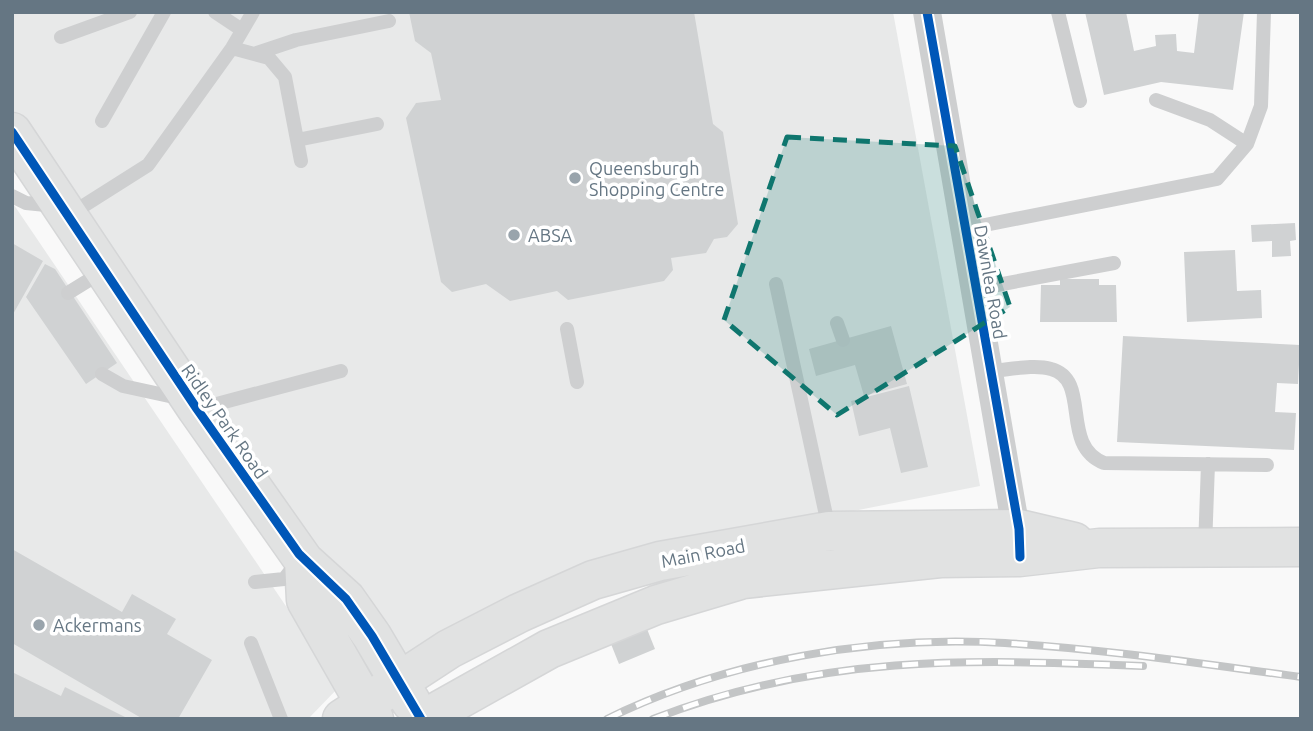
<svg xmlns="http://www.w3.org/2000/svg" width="1313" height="731" viewBox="0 0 1313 731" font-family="Ubuntu,sans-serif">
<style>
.built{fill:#e8e9e9}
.building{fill:#d0d2d3}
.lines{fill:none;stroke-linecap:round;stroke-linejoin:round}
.secondary-casing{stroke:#d5d6d7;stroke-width:41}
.lane{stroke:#cecfd0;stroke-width:14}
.street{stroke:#cecfd0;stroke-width:28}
.secondary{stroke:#e1e2e2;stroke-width:38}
.rail-casing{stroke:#c3c5c6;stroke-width:8}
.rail{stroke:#fff;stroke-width:5;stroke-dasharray:16;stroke-linecap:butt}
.cycleway-casing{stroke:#fff;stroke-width:13}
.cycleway{stroke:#0057b8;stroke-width:9}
.marked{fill:#0f766e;fill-opacity:0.2;stroke:#0f766e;stroke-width:5;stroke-dasharray:14 9;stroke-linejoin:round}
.poi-dot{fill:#99a4ac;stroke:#fff;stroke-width:2.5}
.labels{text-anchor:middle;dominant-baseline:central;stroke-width:7;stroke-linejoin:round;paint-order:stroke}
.poi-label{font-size:18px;fill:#657683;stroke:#fff;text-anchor:start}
.street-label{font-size:18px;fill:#657683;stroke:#fff}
</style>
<rect width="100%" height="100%" fill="#f9f9f9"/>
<!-- built -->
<path class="built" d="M 12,12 L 893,12 L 980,486 L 828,516 L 714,550 L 390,682 L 12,111 Z
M 12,202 L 340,686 L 308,719 L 12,719 Z"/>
<!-- building -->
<path class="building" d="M 409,12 L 694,12 L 713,124 L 723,132 L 738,224 L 727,237 L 714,239 L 706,253 L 671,258 L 673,270 L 664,281 L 568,300 L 557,291 L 510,301 L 486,284 L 452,292 L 441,282 L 406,118 L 416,103 L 441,100 L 431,53 L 415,41 Z
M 1085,12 L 1126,12 L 1134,51 L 1156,46 L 1155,35 L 1176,34 L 1177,51 L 1194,53 L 1199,12 L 1244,12 L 1233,90 L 1161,82 L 1104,95 Z
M 1295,223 L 1296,240 L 1290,241 L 1291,256 L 1272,257 L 1272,241 L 1252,242 L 1251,225 Z
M 12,243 L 43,261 L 12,316 Z
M 1235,250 L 1237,291 L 1261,290 L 1262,318 L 1187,322 L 1184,252 Z
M 45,264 L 55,269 L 117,363 L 86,384 L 26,297 Z
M 1060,279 L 1099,279 L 1099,285 L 1116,285 L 1117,322 L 1040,322 L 1041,285 L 1060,285 Z
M 891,326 L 907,384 L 864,396 L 855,365 L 816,376 L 809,349 Z
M 1123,336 L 1300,345 L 1298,384 L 1277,383 L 1275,412 L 1296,413 L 1294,450 L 1117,442 Z
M 909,386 L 928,467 L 901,473 L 890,428 L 859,436 L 851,401 Z
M 12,549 L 122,612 L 132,594 L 176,619 L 167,634 L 212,660 L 178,719 L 143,719 L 12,643 Z
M 647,629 L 655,649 L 619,664 L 611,644 Z
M 12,672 L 61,696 L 65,687 L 129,719 L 12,719 Z"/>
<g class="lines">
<!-- secondary casing -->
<g class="secondary-casing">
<path id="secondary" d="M 12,132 L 197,409 L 304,561 L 346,599 L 372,636 L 411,702
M 304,561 L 306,600 L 374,719
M 342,719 L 449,649 L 519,613 L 593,580 L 660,561 L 829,531 L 1019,529 L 1074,542
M 424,719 L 549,649 L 656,605 L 743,579 L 940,558 L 1020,557 L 1099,548 L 1301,547"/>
</g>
<!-- lane -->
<path class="lane" d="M 215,12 L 242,30
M 1058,12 L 1080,101
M 61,37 L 130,12
M 232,48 L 269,58 L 285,77 L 301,161
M 257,53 L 296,40 L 389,21
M 1156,100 L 1210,120 L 1247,144
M 102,121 L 164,12
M 297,140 L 377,124
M 12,196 L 26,203 L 56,206
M 69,215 L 148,165 L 232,48 L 253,12
M 965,229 L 1217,179 L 1247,144 L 1261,106 L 1264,12
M 776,284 L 829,529
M 976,289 L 1114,263
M 68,293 L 102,272
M 837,323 L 843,340
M 567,329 L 577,382
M 990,371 C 1008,370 1034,364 1051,369 C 1092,380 1059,445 1104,463 L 1267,465
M 102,374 L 123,386 L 183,399
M 198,409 L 341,371
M 1205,547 L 1208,464
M 255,582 L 284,579 L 295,565
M 251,643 L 281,719"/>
<!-- street -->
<path class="street" d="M 927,12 L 1019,547"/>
<!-- secondary -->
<use href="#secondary" class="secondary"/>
<!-- rail casing -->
<g class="rail-casing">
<path id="rail" d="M 607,719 C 727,660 873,635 1005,643 C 1104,649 1203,664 1301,677
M 653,719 C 821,654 967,659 1143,666"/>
</g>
<!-- rail -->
<use href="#rail" class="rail"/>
<!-- cycleway casing -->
<g class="cycleway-casing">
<path id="cycleway" d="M 927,12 L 1019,529 L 1020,557
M 12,132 L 197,409 L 299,554 L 346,599 L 372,636 L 421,719"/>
</g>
<!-- cycleway -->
<use href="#cycleway" class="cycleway"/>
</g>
<!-- marked area -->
<path class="marked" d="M 787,137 L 955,146 L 1010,307 L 837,415 L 724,320 Z"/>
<!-- markers -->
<g class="poi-dot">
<circle cx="575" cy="178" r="7"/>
<circle cx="514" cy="235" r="7"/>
<circle cx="39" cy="625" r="7"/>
</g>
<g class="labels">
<!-- poi labels -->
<g class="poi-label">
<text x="589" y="168">Queensburgh<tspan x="589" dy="21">Shopping Centre</tspan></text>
<text x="528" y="235">ABSA</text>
<text x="53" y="625">Ackermans</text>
</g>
<!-- street labels -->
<g class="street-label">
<text transform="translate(991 282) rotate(80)">Dawnlea Road</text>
<text transform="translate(225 421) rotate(55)">Ridley Park Road</text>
<text transform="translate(703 553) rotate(-11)">Main Road</text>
</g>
</g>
<!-- border -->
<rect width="1313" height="731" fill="none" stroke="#657683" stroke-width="28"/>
</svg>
